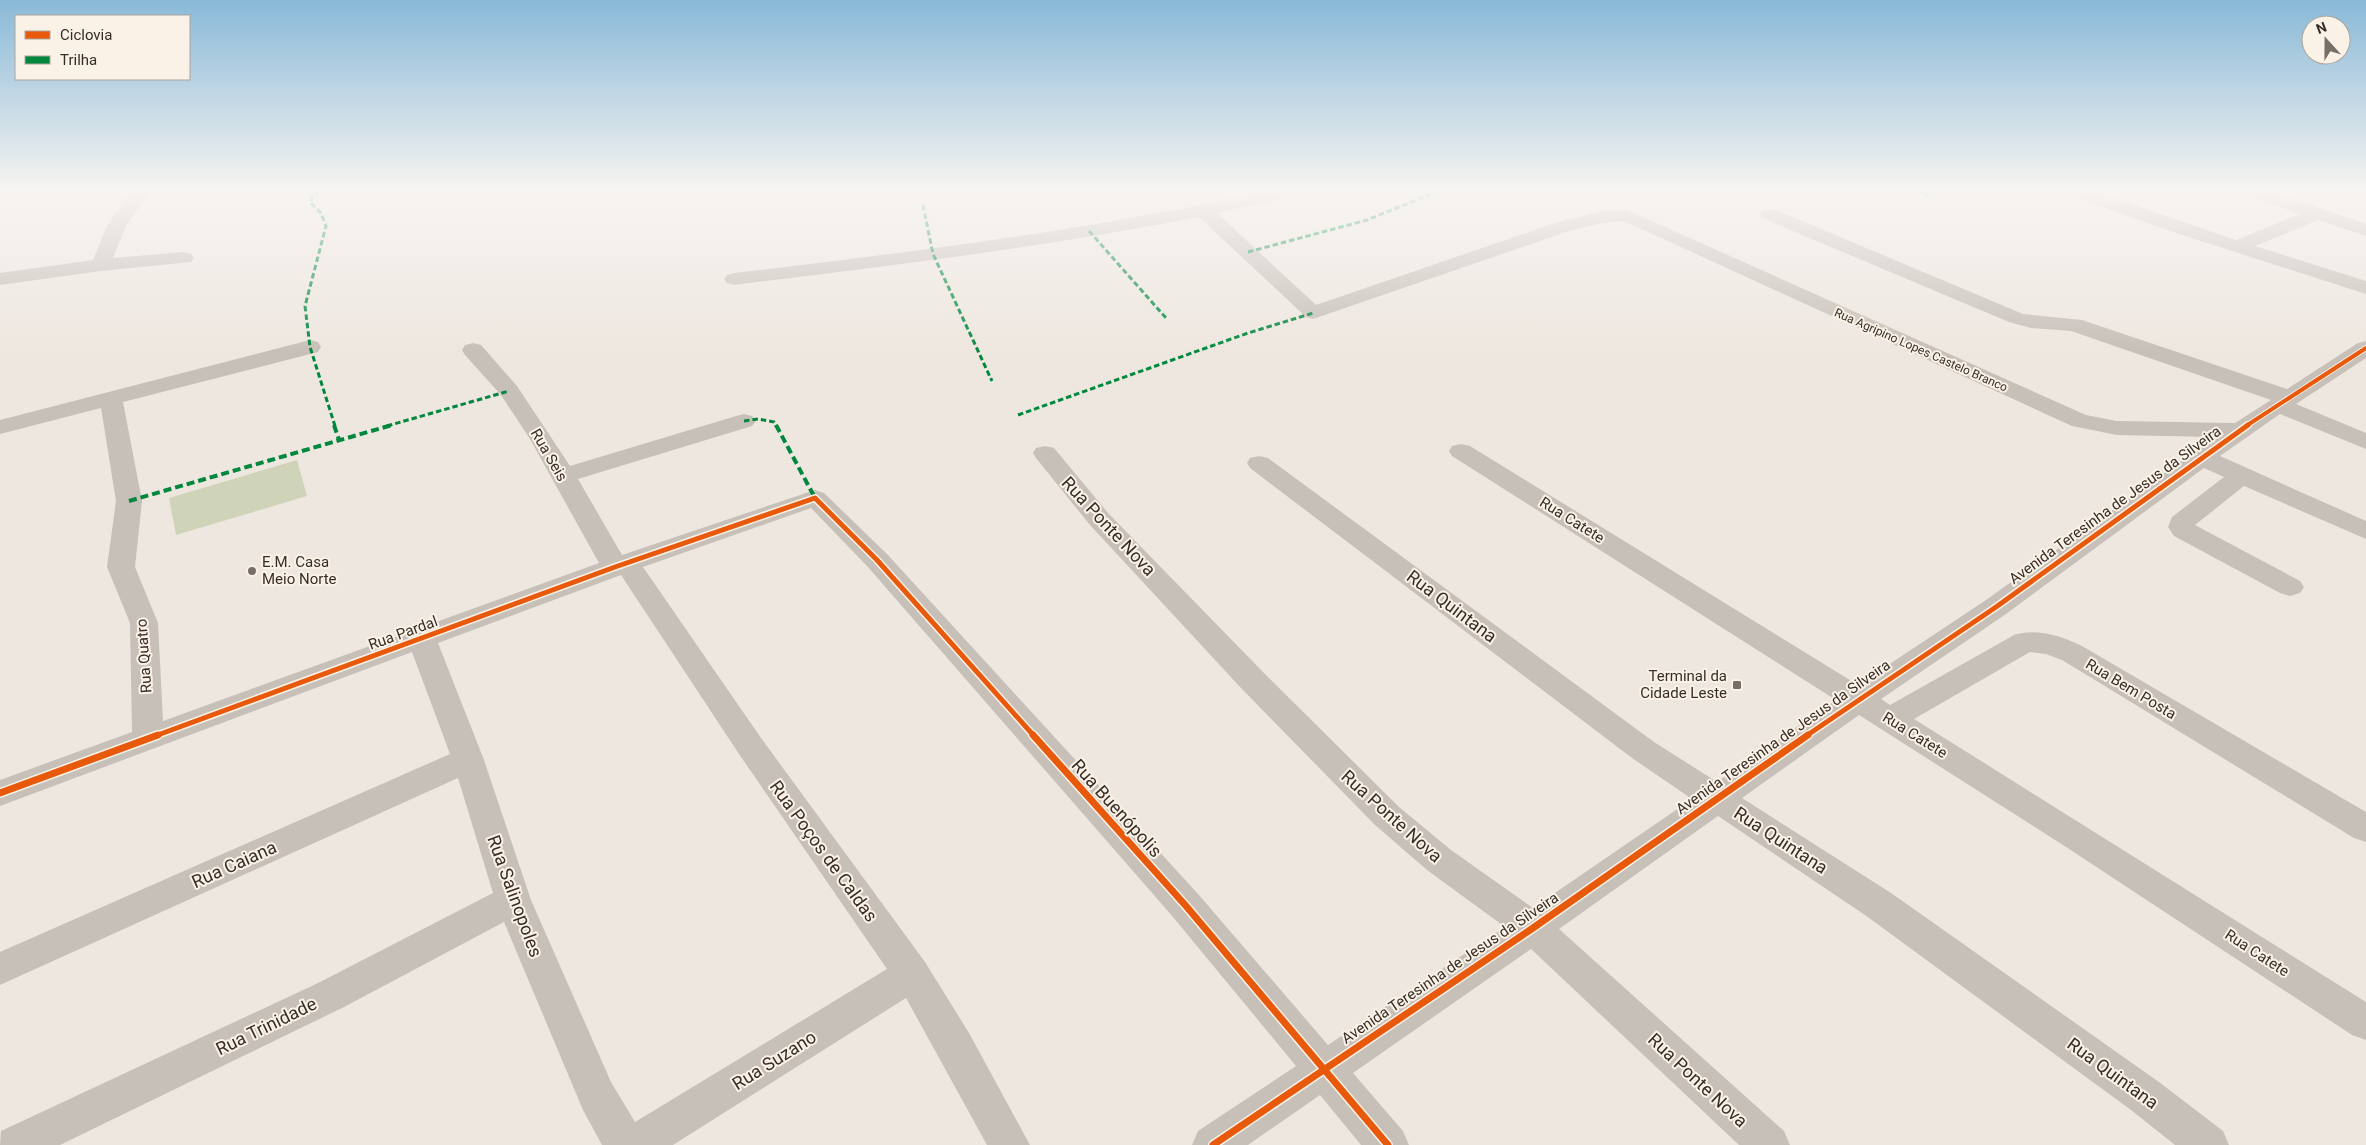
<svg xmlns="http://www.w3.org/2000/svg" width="2366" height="1145" viewBox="0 0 2366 1145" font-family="Roboto,sans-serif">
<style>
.green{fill:#cfd4b9}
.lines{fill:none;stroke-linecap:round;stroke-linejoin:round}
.minor{fill:#c7c0b9;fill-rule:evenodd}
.quiet-far1{stroke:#00873e;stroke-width:3;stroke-dasharray:5.5 3;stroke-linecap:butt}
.quiet{stroke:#00873e;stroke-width:4;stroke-dasharray:8 4;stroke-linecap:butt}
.cycleway-far2-casing{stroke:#fbf2e7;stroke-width:6}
.cycleway-far1-casing{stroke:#fbf2e7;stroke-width:8}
.cycleway-casing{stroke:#fbf2e7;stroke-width:10}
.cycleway-far2{stroke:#e8590c;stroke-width:4}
.cycleway-far1{stroke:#e8590c;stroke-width:5}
.cycleway{stroke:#e8590c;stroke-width:7}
.poi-dot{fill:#786e68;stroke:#fbf2e7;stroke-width:2}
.labels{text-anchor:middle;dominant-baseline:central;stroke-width:4;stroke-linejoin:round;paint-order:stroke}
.far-street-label{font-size:12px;fill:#382d27;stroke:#fbf2e7}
.street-label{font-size:15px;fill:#382d27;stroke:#fbf2e7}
.poi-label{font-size:15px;fill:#382d27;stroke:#fbf2e7;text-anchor:start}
.near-street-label{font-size:18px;fill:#382d27;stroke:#fbf2e7}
</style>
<rect width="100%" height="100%" fill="#eee7e0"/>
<!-- green -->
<path class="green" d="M 297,460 L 307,496 L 176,535 L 169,498 Z"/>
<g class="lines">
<!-- minor -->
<path class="minor" d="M 131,191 L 150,191 L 126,226 L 113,258 L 184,252 L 191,254 L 194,258 L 191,262 L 101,271 L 0,285 L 0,273 L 93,260 L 107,226 Z
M 1267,191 L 1286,191 L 1288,194 L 1285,198 L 1217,213 L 1316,305 L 1555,223 L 1603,211 L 1627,210 L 2086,415 L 2117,421 L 2235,423 L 2271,400 L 2071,331 L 2031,328 L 2009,322 L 1762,218 L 1760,214 L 1762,210 L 1776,210 L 2023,314 L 2082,320 L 2287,389 L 2358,343 L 2366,341 L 2366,358 L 2296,404 L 2366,433 L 2366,449 L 2280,414 L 2220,456 L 2366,521 L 2366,539 L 2244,486 L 2195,525 L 2300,581 L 2304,587 L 2300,593 L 2290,596 L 2280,593 L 2174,536 L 2168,527 L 2172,517 L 2224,477 L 2204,468 L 2006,614 L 1881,699 L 1890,705 L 2014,635 C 2037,628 2061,636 2082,646 L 2366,812 L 2366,842 L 2354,838 L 2062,660 L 2046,654 L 2030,652 L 1914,719 L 2366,1002 L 2366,1040 L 2352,1035 L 2066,847 L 1859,715 L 1742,798 L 1891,893 L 2159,1082 L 2223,1131 L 2229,1145 L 2175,1145 L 2131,1110 L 1865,915 L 1718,816 L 1559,929 L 1784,1131 L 1790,1145 L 1739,1145 L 1531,949 L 1353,1073 L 1403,1131 L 1409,1145 L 1361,1145 L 1320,1095 L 1248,1145 L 1192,1145 L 1198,1131 L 1296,1066 L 1173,917 L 867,566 L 811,508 L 643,567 L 761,738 L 925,962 L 969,1033 L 1030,1145 L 987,1145 L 906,998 L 673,1145 L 602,1145 L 583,1110 L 504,922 L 344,1007 L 60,1145 L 0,1145 L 1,1131 L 318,983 L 493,893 L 458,778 L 0,985 L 0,952 L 450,754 L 412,652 L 0,806 L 0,780 L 132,732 L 130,623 L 107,567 L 116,501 L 101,408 L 0,434 L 0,420 L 310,340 L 318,342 L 321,347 L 318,352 L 123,402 L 142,501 L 135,567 L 158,623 L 163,721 L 599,563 L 530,439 L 501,395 L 465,355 L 462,350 L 465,345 L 473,343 L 481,345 L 517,386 L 570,466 L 736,416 L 744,414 L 752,416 L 756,421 L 752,426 L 578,479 L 622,555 L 806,493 L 815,490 L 824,493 L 887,554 L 1199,895 L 1328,1045 L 1505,927 L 1427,870 L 1375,825 L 1241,688 L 1090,525 L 1036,458 L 1033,453 L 1036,448 L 1045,446 L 1054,448 L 1108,513 L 1263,672 L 1399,807 L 1451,850 L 1533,908 L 1692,799 L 1632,758 L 1250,468 L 1247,463 L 1250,458 L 1259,456 L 1268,458 L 1654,742 L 1717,782 L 1836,700 L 1452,456 L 1449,451 L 1452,446 L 1461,444 L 1470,446 L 1858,685 L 1986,600 L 2215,437 L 2117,435 L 2072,426 L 1624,221 L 1603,223 L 1569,231 L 1313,319 L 1306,317 L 1199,217 C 1045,247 890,266 734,285 L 727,283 L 724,279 L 727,275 L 734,273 C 913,252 1091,230 1267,191 ZM 621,575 L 739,754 L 887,969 L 635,1122 L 611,1082 L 531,900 L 484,760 L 438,643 Z
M 2066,191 L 2093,191 L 2236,240 L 2300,214 L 2245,195 L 2242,191 L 2269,191 L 2366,224 L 2366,236 L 2318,220 L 2255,246 L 2366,281 L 2366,294 L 2173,232 L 2069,195 Z"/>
<!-- quiet-far1 -->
<path class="quiet-far1" d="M 320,191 L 312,197 L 310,202 L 321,213 L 326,226 L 305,306 L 310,347 L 335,426
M 1917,191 L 1928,195
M 923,205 L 933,254 L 992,381
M 1089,231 L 1166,318
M 1248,252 L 1367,220 L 1436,192
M 1018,415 L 1248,333 L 1313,313
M 744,421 L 758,419 L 774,422 L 776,426
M 387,426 L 509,391"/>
<!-- quiet -->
<path class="quiet" d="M 334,425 L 339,440
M 776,425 L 815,498
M 129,501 L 392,425"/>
<!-- cycleway-far2 casing -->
<g class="cycleway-far2-casing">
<path id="cycleway-far2" d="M 2246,426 L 2366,348"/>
</g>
<!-- cycleway-far1 casing -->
<g class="cycleway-far1-casing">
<path id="cycleway-far1" d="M 155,736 L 615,567 L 815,498 L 877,560 L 1034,736
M 1806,736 L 1996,607 L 2248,425"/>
</g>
<!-- cycleway casing -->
<g class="cycleway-casing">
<path id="cycleway" d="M 1033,735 L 1186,906 L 1388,1145
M 0,793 L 158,735
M 1213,1145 L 1533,928 L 1808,735"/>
</g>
<!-- cycleway-far2 -->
<use href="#cycleway-far2" class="cycleway-far2"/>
<!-- cycleway-far1 -->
<use href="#cycleway-far1" class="cycleway-far1"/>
<!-- cycleway -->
<use href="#cycleway" class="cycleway"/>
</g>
<!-- sky -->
<linearGradient id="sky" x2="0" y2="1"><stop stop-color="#89b9d8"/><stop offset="0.54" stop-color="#f7f4f1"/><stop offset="1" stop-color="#f7f4f1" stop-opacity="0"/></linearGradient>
<rect width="2366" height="352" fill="url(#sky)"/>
<!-- markers -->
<g class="poi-dot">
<circle cx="252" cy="571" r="5"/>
<rect x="1732" y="680" width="10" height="10" rx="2.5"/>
</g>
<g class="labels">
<!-- far-street labels -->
<g class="far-street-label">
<text transform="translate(1921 350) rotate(24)">Rua Agripino Lopes Castelo Branco</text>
</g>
<!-- street labels -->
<g class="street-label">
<text transform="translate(549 455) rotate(60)">Rua Seis</text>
<text transform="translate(2115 505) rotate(-36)">Avenida Teresinha de Jesus da Silveira</text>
<text transform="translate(1572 520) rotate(32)">Rua Catete</text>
<text transform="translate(403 633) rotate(-20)">Rua Pardal</text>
<text transform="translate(144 656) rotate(-94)">Rua Quatro</text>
<text transform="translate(2131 689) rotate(31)">Rua Bem Posta</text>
<text transform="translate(1915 735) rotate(32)">Rua Catete</text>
<text transform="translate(1783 737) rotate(-35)">Avenida Teresinha de Jesus da Silveira</text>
<text transform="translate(2257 953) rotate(33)">Rua Catete</text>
<text transform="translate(1450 968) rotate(-34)">Avenida Teresinha de Jesus da Silveira</text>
</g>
<!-- poi labels -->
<g class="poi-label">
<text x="262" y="562">E.M. Casa<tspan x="262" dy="17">Meio Norte</tspan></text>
<text x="1727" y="676" text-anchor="end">Terminal da<tspan x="1727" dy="17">Cidade Leste</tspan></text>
</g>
<!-- near-street labels -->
<g class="near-street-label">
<text transform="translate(1109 526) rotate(47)">Rua Ponte Nova</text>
<text transform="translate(1452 606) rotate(37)">Rua Quintana</text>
<text transform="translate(1117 808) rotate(48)">Rua Buenópolis</text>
<text transform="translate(1392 816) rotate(42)">Rua Ponte Nova</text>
<text transform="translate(1781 840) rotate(33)">Rua Quintana</text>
<text transform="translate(824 851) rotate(54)">Rua Poços de Caldas</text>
<text transform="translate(234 864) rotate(-24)">Rua Caiana</text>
<text transform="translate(515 896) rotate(70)">Rua Salinopoles</text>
<text transform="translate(266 1026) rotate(-26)">Rua Trinidade</text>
<text transform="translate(774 1060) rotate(-32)">Rua Suzano</text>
<text transform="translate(2113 1073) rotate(36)">Rua Quintana</text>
<text transform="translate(1698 1080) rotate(43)">Rua Ponte Nova</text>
</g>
</g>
<!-- legend -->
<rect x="15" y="15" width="175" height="65" fill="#fbf2e7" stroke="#ada39a"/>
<rect x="25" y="31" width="25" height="8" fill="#e8590c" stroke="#ada39a"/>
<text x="60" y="40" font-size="15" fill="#382d27">Ciclovia</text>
<rect x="25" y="56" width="25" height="8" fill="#00873e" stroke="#ada39a"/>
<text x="60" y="65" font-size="15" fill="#382d27">Trilha</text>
<!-- north arrow -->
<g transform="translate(2326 40) rotate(339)"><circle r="24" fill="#fbf2e7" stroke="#ada39a"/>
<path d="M0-4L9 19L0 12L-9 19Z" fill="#786e68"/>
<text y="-8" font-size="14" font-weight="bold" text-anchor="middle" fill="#382d27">N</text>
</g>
</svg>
